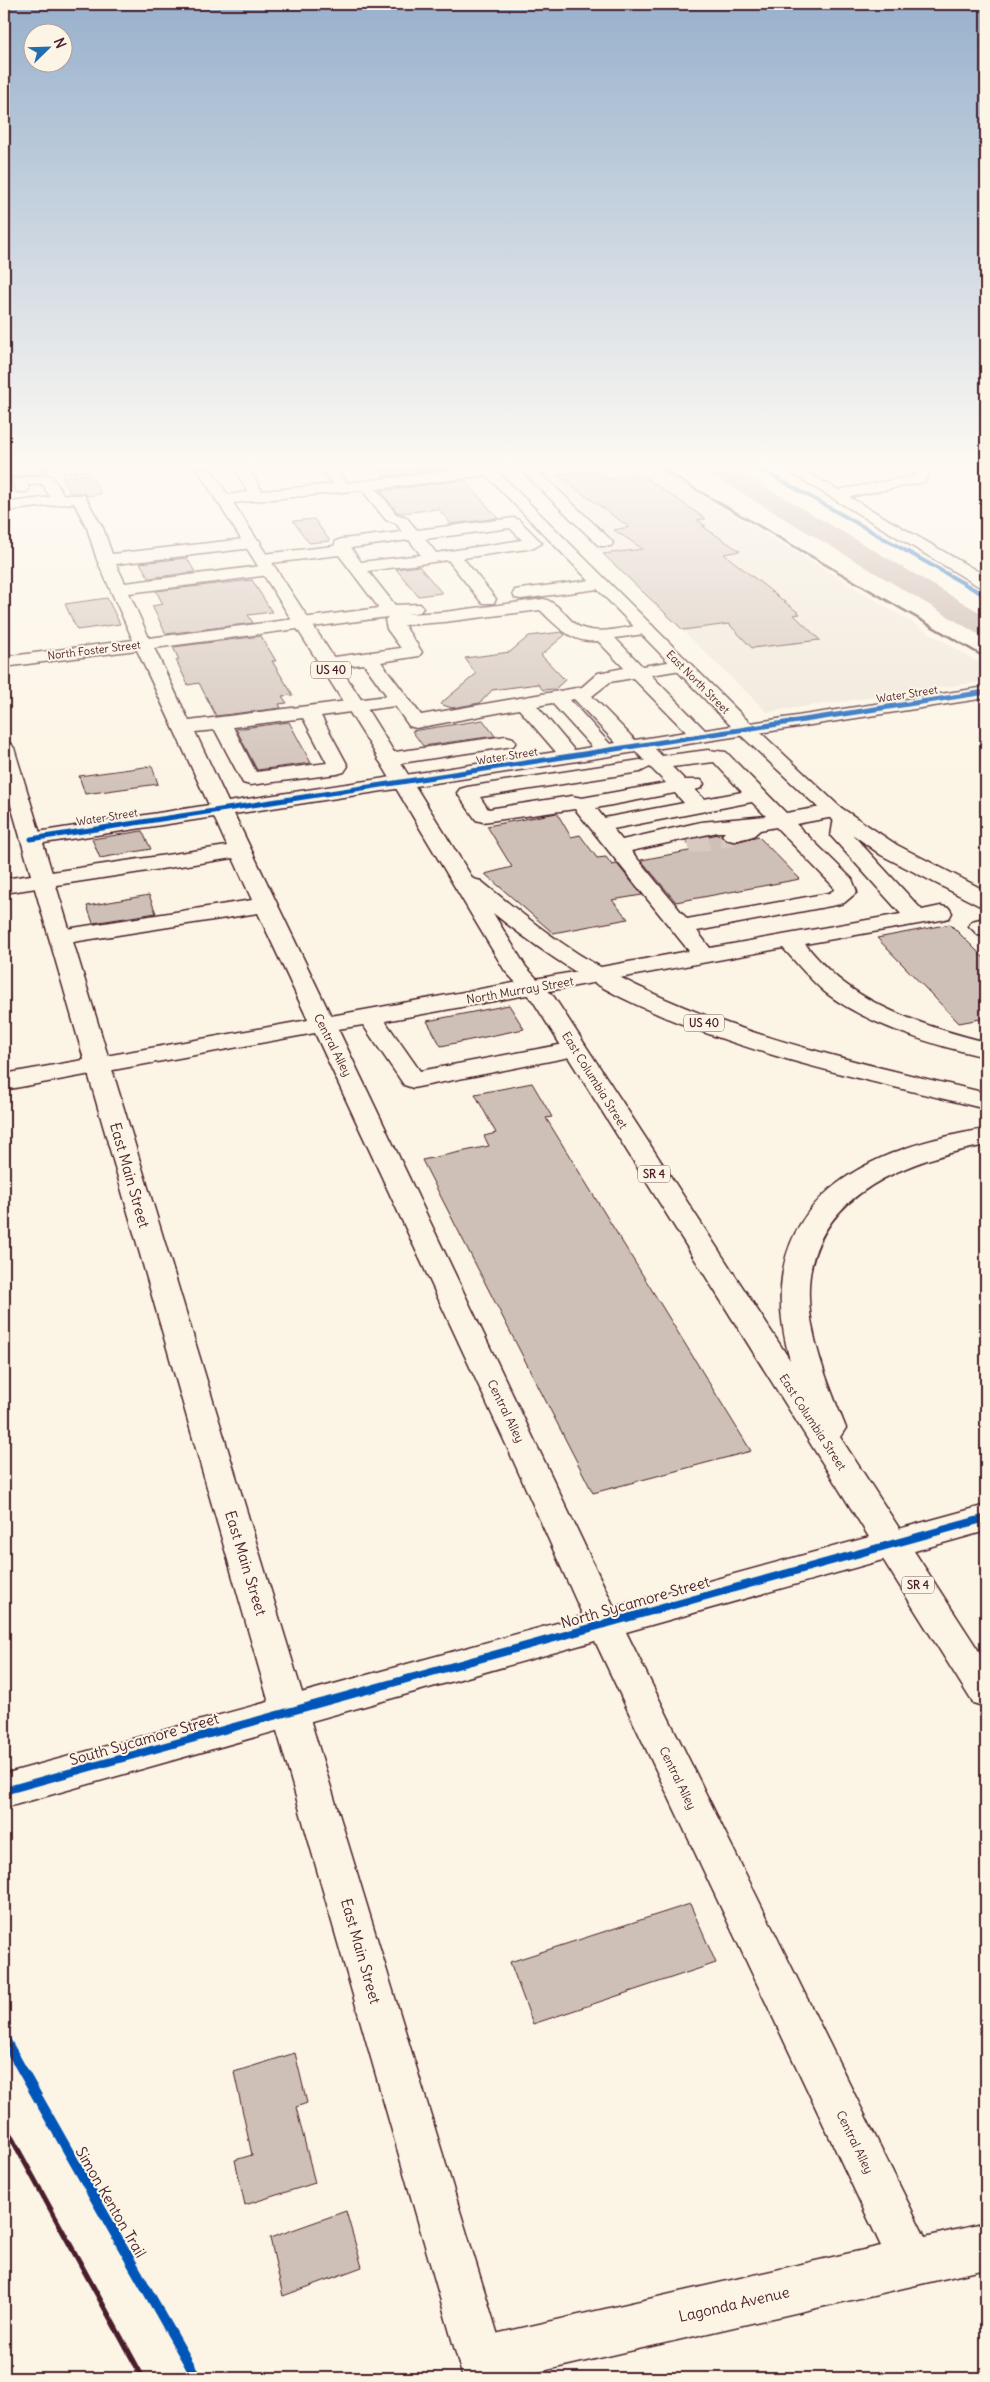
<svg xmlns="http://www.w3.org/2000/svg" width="990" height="2382" viewBox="0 0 990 2382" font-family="Delius,sans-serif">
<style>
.built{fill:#eee5d7}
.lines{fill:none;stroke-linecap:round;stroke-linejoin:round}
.river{fill:#c0aca5;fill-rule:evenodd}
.building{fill:#cfc0b7;stroke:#4a1f2b}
.minor-tunnel{stroke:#d8cac0;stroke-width:21;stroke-dasharray:21 11;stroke-linecap:butt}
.minor-casing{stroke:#4a1f2b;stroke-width:3}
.major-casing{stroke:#4a1f2b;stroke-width:3}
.path{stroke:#4a1f2b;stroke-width:2;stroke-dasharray:3 2.5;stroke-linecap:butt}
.minor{fill:#fcf5e5;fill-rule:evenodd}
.major{fill:#fcf5e5;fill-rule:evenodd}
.rail-far1{stroke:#4a1f2b;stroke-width:2.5}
.rail{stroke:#4a1f2b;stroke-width:5.5}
.cycleway-far3-casing{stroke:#fcf5e5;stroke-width:5.5}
.cycleway-far2-casing{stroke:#fcf5e5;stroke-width:8}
.cycleway-far1-casing{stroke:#fcf5e5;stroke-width:11}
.cycleway-casing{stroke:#fcf5e5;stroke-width:13}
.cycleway-far3{stroke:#0057b8;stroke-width:4}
.cycleway-far2{stroke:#0057b8;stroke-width:5}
.cycleway-far1{stroke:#0057b8;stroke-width:8}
.cycleway{stroke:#0057b8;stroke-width:10}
.labels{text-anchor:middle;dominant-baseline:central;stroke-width:4;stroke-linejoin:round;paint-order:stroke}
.far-street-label{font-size:11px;fill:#4a1f2b;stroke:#fcf5e5}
.shield{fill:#fcf5e5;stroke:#7f5f63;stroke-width:1}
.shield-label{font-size:11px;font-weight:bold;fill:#4a1f2b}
.street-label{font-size:12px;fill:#4a1f2b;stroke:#fcf5e5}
.near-street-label{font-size:15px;fill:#4a1f2b;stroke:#fcf5e5}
</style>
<rect width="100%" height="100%" fill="#fcf5e5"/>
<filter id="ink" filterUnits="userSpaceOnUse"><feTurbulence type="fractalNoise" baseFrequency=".02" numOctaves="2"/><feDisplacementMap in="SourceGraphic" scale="10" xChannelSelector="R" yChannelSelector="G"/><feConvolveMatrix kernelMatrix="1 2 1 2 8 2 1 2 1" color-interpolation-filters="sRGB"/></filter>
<g filter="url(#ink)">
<!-- built -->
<path class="built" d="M 515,469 L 657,469 L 986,667 L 986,681 L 767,712 Z"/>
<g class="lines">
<!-- river -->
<path class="river" d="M 707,469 L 735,469 L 986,616 L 986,635 L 976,633 L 710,474 Z"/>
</g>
<!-- building -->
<path class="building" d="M 378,469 L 448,469 L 384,477 Z
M 592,470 L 609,479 L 640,474 L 706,519 L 697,520 L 706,526 L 702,526 L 740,551 L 724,554 L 800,614 L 794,615 L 820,640 L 752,648 L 729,624 L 683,630 L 603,554 L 643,549 L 614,530 L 629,527 L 557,475 Z
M 90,474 L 101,494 L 87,496 L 84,493 L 70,493 L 62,477 Z
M 464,480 L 498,518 L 451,524 L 438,509 L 401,513 L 397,512 L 381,491 Z
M 314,519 L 330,541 L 309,543 L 293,521 Z
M 187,558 L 195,572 L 149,578 L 140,563 Z
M 419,566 L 442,593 L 418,596 L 396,569 Z
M 252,580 L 272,612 L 248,615 L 253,623 L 166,634 L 152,606 L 163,604 L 156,591 Z
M 107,598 L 120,624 L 77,630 L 65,604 Z
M 562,632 L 565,635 L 541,655 L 565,680 L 555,689 L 543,690 L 538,684 L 492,690 L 480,703 L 452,708 L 440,704 L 476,674 L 465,658 L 510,652 L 529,636 Z
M 261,636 L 276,661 L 272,661 L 293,695 L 282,696 L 287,703 L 279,704 L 281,708 L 216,716 L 199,683 L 188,685 L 176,660 L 179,660 L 173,647 Z
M 483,720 L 495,736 L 423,746 L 412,731 Z
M 289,722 L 311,763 L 257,770 L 236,729 Z
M 152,766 L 158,784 L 85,794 L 79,776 Z
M 557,813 L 571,837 L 580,835 L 597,858 L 606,857 L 612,865 L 617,864 L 642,895 L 612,900 L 628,919 L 553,933 L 485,874 L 512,867 L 487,826 Z
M 142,831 L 151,849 L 100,858 L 92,839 Z
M 718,834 L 725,840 L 732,843 L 758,836 L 800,879 L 676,902 L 641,860 L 694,850 L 686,841 Z
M 149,895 L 156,913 L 93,923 L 87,906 Z
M 950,924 L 986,960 L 986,1018 L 959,1023 L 877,938 Z
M 509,1005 L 524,1029 L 441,1046 L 427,1021 Z
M 532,1083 L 552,1117 L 546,1118 L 751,1451 L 593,1493 L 422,1160 L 489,1146 L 484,1136 L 496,1133 L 475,1094 Z
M 690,1904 L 716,1963 L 533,2024 L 510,1962 Z
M 295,2053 L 307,2103 L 296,2107 L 315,2183 L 245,2205 L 235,2160 L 252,2155 L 234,2072 Z
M 346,2211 L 362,2267 L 283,2296 L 270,2238 Z"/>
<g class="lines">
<!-- minor-tunnel -->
<path class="minor-tunnel" d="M 688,843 L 733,835"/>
<!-- minor casing -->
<g class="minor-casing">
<path id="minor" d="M 235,469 L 249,469 L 262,491 L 333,484 L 321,469 L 336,469 L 347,483 L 466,469 L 495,469 L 494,474 L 489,475 L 377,489 L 396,514 L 406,517 L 417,530 L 514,518 L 519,520 L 542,543 L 534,548 L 463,558 L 496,599 L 494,603 L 482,603 L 448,560 L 368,571 L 395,605 L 420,604 L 423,608 L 420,612 L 407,614 L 444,612 L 544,599 C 556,602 565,615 574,623 C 591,638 625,627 646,624 L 652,625 L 655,629 L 652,633 L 615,638 L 642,666 L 681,660 L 687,661 L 690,665 L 687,669 L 651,675 L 705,730 L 986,687 L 986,698 L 655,749 L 662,756 L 708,750 L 726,752 L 786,813 L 833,805 L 840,807 L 843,811 L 842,813 L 850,815 L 853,819 L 853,835 L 922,910 L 941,906 L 949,908 L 952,913 L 949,918 L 941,920 L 805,944 C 817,958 829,972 844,983 C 883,1013 938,1030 986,1042 L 986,1057 C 935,1046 868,1025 826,993 C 810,980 797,963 783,948 L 385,1021 L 420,1071 L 575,1042 L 584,1044 L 587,1049 L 584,1054 L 575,1056 L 413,1088 L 404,1085 L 363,1025 L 338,1029 L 614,1607 L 986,1505 L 986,1531 L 626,1632 L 925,2237 L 986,2223 L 986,2269 L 512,2378 L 465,2378 L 458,2361 L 465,2344 L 482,2337 L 881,2246 L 595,1641 L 4,1808 L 4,1774 L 583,1616 L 509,1451 L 315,1033 L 4,1090 L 4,1074 L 308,1020 L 258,913 L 60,944 L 52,942 L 49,937 L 52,932 L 60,930 L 252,900 L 233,858 L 4,893 L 4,879 L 227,846 L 214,817 L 31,845 L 24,843 L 20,839 L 24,835 L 31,833 L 209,805 L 137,650 L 4,667 L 4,657 L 133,640 L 97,560 L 87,528 L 74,503 L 4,511 L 4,503 L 50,497 L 42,484 L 28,485 L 29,489 L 27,492 L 17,492 L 12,482 L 14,479 L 46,475 L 51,476 L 64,495 L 84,495 L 103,528 L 112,554 L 253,538 L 259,540 L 261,543 L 259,546 L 253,548 L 116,564 L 125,583 L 269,565 L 277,570 L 269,575 L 129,593 L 149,638 L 379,608 L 339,555 L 263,564 L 255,559 L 263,554 L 334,546 L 336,541 L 342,539 L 402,532 L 396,523 L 386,520 L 362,490 L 223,504 L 218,502 L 215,499 L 218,496 L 248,492 ZM 510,528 L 522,540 L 436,553 L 425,539 ZM 409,540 L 421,555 L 361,562 L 351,548 ZM 540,610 C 557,626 572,644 598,641 L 624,668 L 598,673 L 582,687 L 421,715 L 381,662 L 419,656 L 422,652 L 404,625 L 444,622 ZM 388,617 L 385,620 L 387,629 L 401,648 L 327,658 L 321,659 L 318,663 L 321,667 L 327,668 L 364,664 L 387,696 L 189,721 L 154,648 ZM 633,678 L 686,732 L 635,740 L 592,696 L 610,682 ZM 574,699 L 616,743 L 610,744 L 570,700 ZM 552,703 L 592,747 L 574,750 L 537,706 ZM 395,706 L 409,726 L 416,728 L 519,709 L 556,752 L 228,802 L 195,732 L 215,730 L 243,783 L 250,785 L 337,774 L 344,772 L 348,766 L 321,716 ZM 303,718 L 327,763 L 256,772 L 233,727 ZM 636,752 L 645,761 L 640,760 L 467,787 L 460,789 L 457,793 L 476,820 L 483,822 L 575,809 L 689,951 L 331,1016 L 234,814 ZM 714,762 L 742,792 L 704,799 L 695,790 L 701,788 L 704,784 L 701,780 L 685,780 L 672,767 ZM 650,767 L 666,783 L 582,798 L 572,796 L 488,809 L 480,797 L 640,772 ZM 675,793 L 684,803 L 604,818 L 596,808 ZM 752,802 L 766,816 L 701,822 L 622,840 L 613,829 ZM 834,817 L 831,836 L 901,914 L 710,948 L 697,931 L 836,905 L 844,903 L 857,892 L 852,879 L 796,824 ZM 776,827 L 833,886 L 834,890 L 829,893 L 687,919 L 631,851 L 718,832 L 725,832 L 722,835 L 726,839 L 733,841 L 746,838 L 753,836 L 760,830 Z
M 520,469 L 536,469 L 611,540 L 613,543 L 611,546 L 599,546 Z
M 784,469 L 802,469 L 838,490 L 914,476 L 915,469 L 929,469 L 929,475 L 924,482 L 849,497 L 986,576 L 986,588 L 980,587 Z
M 600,579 L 606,580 L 608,584 L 606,588 L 521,599 L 515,598 L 513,594 L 515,590 L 521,589 Z
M 506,736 L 513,738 L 516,742 L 513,746 L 388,765 L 381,763 L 378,759 L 381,755 L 388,753 Z
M 980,919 L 986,921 L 986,937 L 978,935 L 969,926 L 972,921 Z"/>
</g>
<!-- major casing -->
<g class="major-casing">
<path id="major" d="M 4,469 L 48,469 L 41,473 L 4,477 Z
M 197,469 L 211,469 L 364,704 L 473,879 L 481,881 C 521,913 562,947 608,971 C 726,1035 857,1062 986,1093 L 986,1109 C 868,1080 748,1056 637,1005 C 585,981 538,949 493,913 L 526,967 L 554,997 L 790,1360 C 748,1210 855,1149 986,1129 L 986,1145 C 897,1162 797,1202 810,1312 C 815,1353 831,1391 846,1428 L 840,1437 L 986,1662 L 986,1707 L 973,1703 L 533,1001 L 505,971 L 369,743 Z
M 480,469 L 495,469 L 745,718 L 840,807 L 897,845 L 986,891 L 986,907 L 978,905 L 881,855 L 826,815 L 731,726 Z
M 4,742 L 11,744 L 14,748 L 511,2378 L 463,2378 L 4,781 Z"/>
</g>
<!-- path -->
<path class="path" d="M 63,473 L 97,469"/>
<!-- minor -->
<use href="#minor" class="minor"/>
<!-- major -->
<use href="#major" class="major"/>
<!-- rail-far1 -->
<path class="rail-far1" d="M 661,469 L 986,658"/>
<!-- rail -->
<path class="rail" d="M 4,2124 L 143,2378"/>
<!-- cycleway-far3 casing -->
<g class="cycleway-far3-casing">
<path id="cycleway-far3" d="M 761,469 L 986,596"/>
</g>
<!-- cycleway-far2 casing -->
<g class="cycleway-far2-casing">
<path id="cycleway-far2" d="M 31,839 L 986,692"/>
</g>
<!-- cycleway-far1 casing -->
<g class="cycleway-far1-casing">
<path id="cycleway-far1" d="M 4,1791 L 986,1518"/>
</g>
<!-- cycleway casing -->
<g class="cycleway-casing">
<path id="cycleway" d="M 4,2038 L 197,2378"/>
</g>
<!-- cycleway-far3 -->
<use href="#cycleway-far3" class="cycleway-far3"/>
<!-- cycleway-far2 -->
<use href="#cycleway-far2" class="cycleway-far2"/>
<!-- cycleway-far1 -->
<use href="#cycleway-far1" class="cycleway-far1"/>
<!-- cycleway -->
<use href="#cycleway" class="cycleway"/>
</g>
</g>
<!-- sky -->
<linearGradient id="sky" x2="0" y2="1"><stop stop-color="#98b1cd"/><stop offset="0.58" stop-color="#fefaf3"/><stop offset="1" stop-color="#fefaf3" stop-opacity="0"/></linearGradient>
<rect width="990" height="803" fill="url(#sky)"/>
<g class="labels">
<!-- far-street labels -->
<g class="far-street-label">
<text transform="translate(94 650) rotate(-7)">North Foster Street</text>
<text transform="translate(698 682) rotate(45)">East North Street</text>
<text transform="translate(907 694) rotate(-9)">Water Street</text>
<text transform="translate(507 756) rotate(-9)">Water Street</text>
<text transform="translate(107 817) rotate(-9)">Water Street</text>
</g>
<!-- shield labels -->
<g class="shield">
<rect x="311" y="661.5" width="40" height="17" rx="4"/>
<rect x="684" y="1014.5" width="40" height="17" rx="4"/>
<rect x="638" y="1165.5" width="32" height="17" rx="4"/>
<rect x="902" y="1576.5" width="32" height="17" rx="4"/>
</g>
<g class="shield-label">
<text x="331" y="670">US 40</text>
<text x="704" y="1023">US 40</text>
<text x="654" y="1174">SR 4</text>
<text x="918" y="1585">SR 4</text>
</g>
<!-- street labels -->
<g class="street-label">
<text transform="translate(520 990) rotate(-10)">North Murray Street</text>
<text transform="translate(333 1045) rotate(63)">Central Alley</text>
<text transform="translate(595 1080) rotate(58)">East Columbia Street</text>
<text transform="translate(506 1411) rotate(64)">Central Alley</text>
<text transform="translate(813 1422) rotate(57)">East Columbia Street</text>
<text transform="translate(678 1778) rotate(64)">Central Alley</text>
<text transform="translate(855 2142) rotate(64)">Central Alley</text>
</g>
<!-- near-street labels -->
<g class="near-street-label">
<text transform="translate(130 1175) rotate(74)">East Main Street</text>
<text transform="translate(246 1563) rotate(73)">East Main Street</text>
<text transform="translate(635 1602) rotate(-16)">North Sycamore Street</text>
<text transform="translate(144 1739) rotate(-16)">South Sycamore Street</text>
<text transform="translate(361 1951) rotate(74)">East Main Street</text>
<text transform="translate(111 2202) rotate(60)">Simon Kenton Trail</text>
<text transform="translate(734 2304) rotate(-13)">Lagonda Avenue</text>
</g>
</g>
<!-- margin -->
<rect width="990" height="2382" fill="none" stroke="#fcf5e5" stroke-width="20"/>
<rect x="10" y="10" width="970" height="2362" fill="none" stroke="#4a1f2b" stroke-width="2" filter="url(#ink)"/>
<!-- north arrow -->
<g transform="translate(48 48) rotate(67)"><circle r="24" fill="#fcf5e5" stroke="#b59f9b"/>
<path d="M0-4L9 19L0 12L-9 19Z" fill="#1f6fb2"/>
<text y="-8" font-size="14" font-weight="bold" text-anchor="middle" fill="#4a1f2b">N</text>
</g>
</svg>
